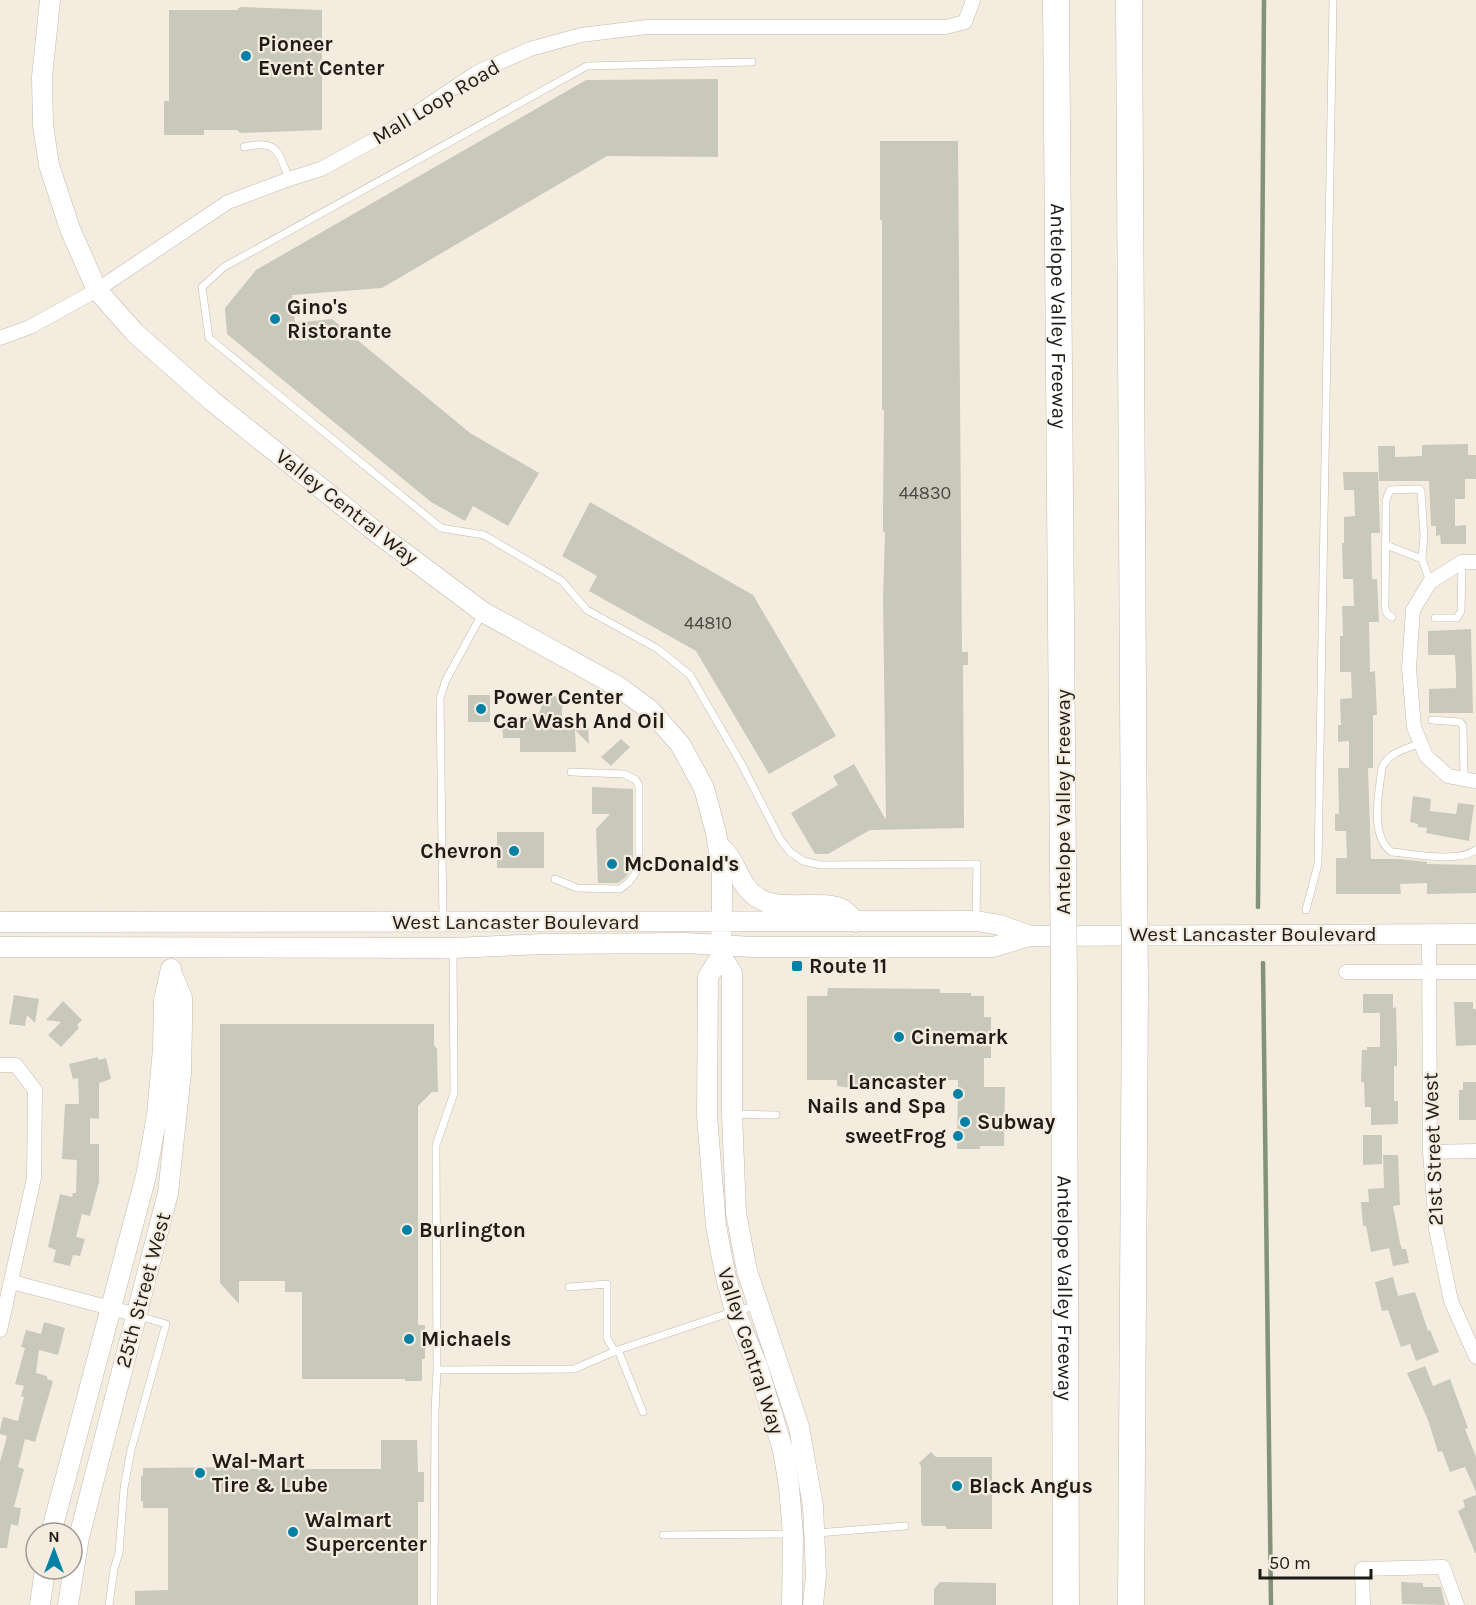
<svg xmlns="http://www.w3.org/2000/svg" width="1476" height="1605" viewBox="0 0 1476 1605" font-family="Karla,sans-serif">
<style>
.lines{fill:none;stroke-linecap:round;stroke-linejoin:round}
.stream{stroke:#82937a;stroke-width:4.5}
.building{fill:#c8c9bb}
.lane-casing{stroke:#c2baae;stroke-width:8}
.street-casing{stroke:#c2baae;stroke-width:15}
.secondary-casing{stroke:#c2baae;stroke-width:21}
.highway-casing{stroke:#c2baae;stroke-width:27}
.lane{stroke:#fff;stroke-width:7}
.street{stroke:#fff;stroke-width:14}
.secondary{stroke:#fff;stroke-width:20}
.highway{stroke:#fff;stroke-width:26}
.highway-bridge-casing{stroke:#c2baae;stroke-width:27;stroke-linecap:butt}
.highway-bridge{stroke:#fff;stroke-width:26}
.poi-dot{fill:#0281a6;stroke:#f5ece0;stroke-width:2}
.labels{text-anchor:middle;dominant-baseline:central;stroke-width:4.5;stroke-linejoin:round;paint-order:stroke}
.number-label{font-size:18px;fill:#494740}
.poi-label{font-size:21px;font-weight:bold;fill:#1f1c17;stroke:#f5ece0;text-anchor:start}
.street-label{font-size:21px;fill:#1f1c17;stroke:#f5ece0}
</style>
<rect width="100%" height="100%" fill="#f5ece0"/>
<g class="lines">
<!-- stream -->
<path class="stream" d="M 1258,907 L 1264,0
M 1263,963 L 1271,1605"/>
</g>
<!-- building -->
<path class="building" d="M 240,7 L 322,10 L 322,130 L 240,133 L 237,130 L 204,130 L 204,135 L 164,135 L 164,101 L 169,101 L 169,10 L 237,10 Z
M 718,79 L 718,157 L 607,156 L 382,288 L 292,295 L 295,323 L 332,319 L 470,433 L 539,473 L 508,526 L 473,506 L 465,521 L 431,502 L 227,334 L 225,308 L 256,270 L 586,80 Z
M 880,141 L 958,141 L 962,652 L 968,652 L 968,665 L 963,665 L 964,828 L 870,830 L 828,854 L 815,854 L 791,813 L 838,785 L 833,776 L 854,764 L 886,820 L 883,598 L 885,532 L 883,532 L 883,503 L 884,410 L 882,410 L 882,220 L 880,220 Z
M 1468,444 L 1468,455 L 1476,455 L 1476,479 L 1465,479 L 1465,499 L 1455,499 L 1455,526 L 1466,525 L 1466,544 L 1441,544 L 1440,535 L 1436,536 L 1436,526 L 1431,526 L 1429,481 L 1379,481 L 1378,446 L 1395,446 L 1395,457 L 1422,456 L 1422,445 Z
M 1343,472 L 1378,472 L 1380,533 L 1371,533 L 1372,579 L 1377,579 L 1379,622 L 1369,622 L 1370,672 L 1375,671 L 1377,715 L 1373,715 L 1373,768 L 1368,768 L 1371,859 L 1400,859 L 1427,862 L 1427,864 L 1476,865 L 1476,893 L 1427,894 L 1427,883 L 1400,884 L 1401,894 L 1336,894 L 1336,858 L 1347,858 L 1346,831 L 1335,831 L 1335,814 L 1339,814 L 1338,768 L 1349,768 L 1349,741 L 1338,742 L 1338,725 L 1341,725 L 1340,699 L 1352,698 L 1351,672 L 1340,672 L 1340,636 L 1343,636 L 1342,606 L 1354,606 L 1353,579 L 1343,579 L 1342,543 L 1344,543 L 1344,517 L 1355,516 L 1354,490 L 1344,490 Z
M 590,502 L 753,595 L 836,736 L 769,774 L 696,651 L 589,591 L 597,576 L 562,556 Z
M 1471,629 L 1473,713 L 1429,713 L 1429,689 L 1456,688 L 1456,677 L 1455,655 L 1428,655 L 1428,631 Z
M 547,693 L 565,700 L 562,708 L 562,722 L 575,721 L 575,724 L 588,724 L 589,744 L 575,730 L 576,752 L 520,752 L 520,738 L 503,738 L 502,719 L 537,718 Z
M 468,695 L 490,695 L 490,722 L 468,722 Z
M 621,739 L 630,747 L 611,766 L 601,757 Z
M 592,787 L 633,789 L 633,867 L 625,878 L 618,883 L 598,883 L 596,829 L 610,814 L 592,814 Z
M 1413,796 L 1431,799 L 1430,811 L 1456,814 L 1458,803 L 1474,805 L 1469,841 L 1426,833 L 1427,828 L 1418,827 L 1418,824 L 1410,822 Z
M 497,832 L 544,832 L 544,868 L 497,868 Z
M 828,988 L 940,989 L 940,993 L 971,993 L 971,996 L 984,996 L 984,1017 L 991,1017 L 991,1058 L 984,1058 L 984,1087 L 1005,1087 L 1004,1146 L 980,1146 L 980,1149 L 957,1149 L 958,1080 L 906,1080 L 906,1086 L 874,1091 L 837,1086 L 837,1080 L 807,1080 L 807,996 L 827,996 Z
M 1363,994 L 1393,994 L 1393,1008 L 1396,1007 L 1397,1047 L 1397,1066 L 1394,1066 L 1394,1101 L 1398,1101 L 1398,1124 L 1371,1125 L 1371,1107 L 1365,1107 L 1364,1082 L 1361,1082 L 1362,1050 L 1367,1050 L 1367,1047 L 1380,1047 L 1380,1013 L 1363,1013 Z
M 14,995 L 39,999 L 35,1023 L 27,1015 L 25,1026 L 9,1024 Z
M 63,1001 L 82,1020 L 77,1025 L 79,1028 L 61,1047 L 48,1035 L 61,1022 L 46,1020 Z
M 1454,1002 L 1473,1002 L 1473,1009 L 1476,1009 L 1476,1045 L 1456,1046 Z
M 220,1024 L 434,1024 L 434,1045 L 437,1049 L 438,1092 L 432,1092 L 418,1106 L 418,1325 L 425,1325 L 425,1359 L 422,1359 L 422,1381 L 405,1381 L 405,1379 L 302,1379 L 302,1292 L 285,1292 L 285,1281 L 239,1281 L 239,1304 L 220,1283 Z
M 98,1057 L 98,1060 L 106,1058 L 111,1079 L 99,1083 L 99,1119 L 90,1118 L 90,1144 L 99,1144 L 99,1182 L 90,1216 L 82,1214 L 76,1237 L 85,1239 L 80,1256 L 73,1255 L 70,1266 L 53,1262 L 56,1250 L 48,1247 L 60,1194 L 72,1197 L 73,1193 L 76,1193 L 77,1160 L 62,1159 L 65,1104 L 79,1104 L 78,1078 L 73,1079 L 69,1064 Z
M 1463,1082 L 1476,1082 L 1476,1120 L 1459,1120 L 1459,1090 L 1463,1090 Z
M 1363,1135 L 1382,1135 L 1382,1164 L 1363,1165 Z
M 1383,1155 L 1398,1155 L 1400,1205 L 1393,1206 L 1400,1243 L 1402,1249 L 1406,1249 L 1409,1263 L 1393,1266 L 1389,1248 L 1371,1252 L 1366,1226 L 1363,1226 L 1361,1202 L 1369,1202 L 1368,1189 L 1384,1188 Z
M 1393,1277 L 1398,1296 L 1415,1292 L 1428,1331 L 1430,1330 L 1439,1352 L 1416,1361 L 1410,1344 L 1401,1347 L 1388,1310 L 1382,1311 L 1375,1282 Z
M 44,1322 L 65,1328 L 58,1355 L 39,1350 L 36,1373 L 47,1376 L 47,1379 L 53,1381 L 35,1442 L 25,1439 L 18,1467 L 24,1469 L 14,1507 L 21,1508 L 18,1526 L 11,1524 L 7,1548 L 0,1548 L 0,1462 L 7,1436 L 0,1434 L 0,1430 L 3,1417 L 18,1421 L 24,1397 L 21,1396 L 24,1386 L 15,1384 L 25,1348 L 21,1347 L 26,1330 L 41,1334 Z
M 1425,1366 L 1433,1386 L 1450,1379 L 1468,1428 L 1465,1429 L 1476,1457 L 1476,1492 L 1465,1467 L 1450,1472 L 1442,1451 L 1438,1452 L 1428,1420 L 1407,1373 Z
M 381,1440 L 417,1440 L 418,1472 L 424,1472 L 424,1502 L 418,1502 L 418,1605 L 135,1605 L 135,1591 L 168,1590 L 168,1508 L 143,1508 L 143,1501 L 141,1501 L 141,1476 L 143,1476 L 143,1468 L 244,1467 L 244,1469 L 381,1469 Z
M 931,1452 L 936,1457 L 992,1457 L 992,1529 L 946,1529 L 946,1526 L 923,1526 L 921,1523 L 921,1466 L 919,1463 Z
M 1476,1495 L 1476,1553 L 1475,1553 L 1458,1511 L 1465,1507 L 1463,1500 Z
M 940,1582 L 996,1583 L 996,1605 L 934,1605 L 934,1589 Z
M 1401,1582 L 1423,1583 L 1423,1587 L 1441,1587 L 1445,1605 L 1402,1604 Z"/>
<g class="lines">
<!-- lane casing -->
<g class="lane-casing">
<path id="lane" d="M 752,62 L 587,66 L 224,267 L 202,287 L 209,338 L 441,528 L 484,535 L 562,581 L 587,610 L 658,649 L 690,675 L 741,763 L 780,839 L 790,852 L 803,861 L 821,865 L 977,864 L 976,919
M 244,147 C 277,139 278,151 289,179
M 1386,545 L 1422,559
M 1392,617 L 1388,615 L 1385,608 L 1386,500 L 1390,490 L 1419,489 L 1421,491 L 1424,536 L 1422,559 L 1430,582
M 1435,618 L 1457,618 L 1461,611 L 1462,562
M 1432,720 L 1460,722 L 1463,726 L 1464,779
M 1421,743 C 1406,749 1388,752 1382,768 C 1379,791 1369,837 1392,852 C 1414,854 1458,863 1476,850
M 555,879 L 577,888 L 620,889 L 629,882 L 639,868 L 639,786 L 636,780 L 624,774 L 571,772
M 1306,910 L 1318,864 L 1333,0
M 443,920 L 440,698 L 446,680 L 482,614
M 734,1114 L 776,1115
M 569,1287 L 607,1284 L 607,1338 L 615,1352
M 618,1350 L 643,1412
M 437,1370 L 574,1369 L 618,1350 L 735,1311 L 756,1306
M 817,1533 L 905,1526
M 663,1535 L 792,1534
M 109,1605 L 114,1569 L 119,1553 L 124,1488 L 131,1450 L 166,1324 L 139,1316
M 434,1605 L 435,1412 L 437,1370 L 436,1145 L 454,1093 L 453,950"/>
</g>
<!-- street casing -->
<g class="street-casing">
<path id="street" d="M 0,338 L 30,327 L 97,290 L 228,202 L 289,179 L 321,169 L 385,134 L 476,73 L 530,49 L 581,35 L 647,27 L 946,27 L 965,22 L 973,0
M 1476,562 L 1462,562 L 1430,582 L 1413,610 L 1409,668 L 1414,727 L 1426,756 L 1448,776 L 1476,781
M 1429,934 L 1430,1152 L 1436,1229 L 1451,1301 L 1476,1357
M 1346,972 L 1476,972
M 0,1065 L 16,1065 L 35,1090 L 34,1178 L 0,1330
M 1430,1152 L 1476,1151
M 12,1282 L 137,1315
M 1363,1605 L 1362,1569 L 1443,1567 L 1457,1605"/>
</g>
<!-- secondary casing -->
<g class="secondary-casing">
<path id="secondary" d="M 50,0 L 42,77 L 43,125 L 49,165 L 70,229 L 97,290 L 135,333 L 212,401 L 376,532 L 483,612 L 619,687 L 650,710 L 680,744 L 704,788 L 716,833 L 722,871 L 722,900 L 721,956 L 708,977 L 707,1116 L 716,1226 L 725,1273 L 735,1311 L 757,1365 L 783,1450 L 789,1487 L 793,1534 L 792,1605
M 718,845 C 739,861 737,887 760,899 C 782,912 824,899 842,909 C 847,912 852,918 856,922
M 0,922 L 976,921 L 1000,925 L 1030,936
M 0,947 L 453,948 L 544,944 L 686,943 L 752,947 L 993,947 L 1030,936 L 1476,934
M 721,956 L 732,973 L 732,1114 L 736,1213 L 747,1271 L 799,1427 L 813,1506 L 816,1575 L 813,1605
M 51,1533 L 146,1176 L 157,1115 L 163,1049 L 164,1000 L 171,969
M 40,1605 L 45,1569
M 68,1605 L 79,1537 L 168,1193 L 181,1073 L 182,1022 L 182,998 L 171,972"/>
</g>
<!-- highway casing -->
<g class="highway-casing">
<g id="highway">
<path id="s1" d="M 1056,0 L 1063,869"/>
<path d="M 1129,0 L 1134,866"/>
<path id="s2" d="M 1064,985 L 1066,1605"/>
<path d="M 1131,1605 L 1135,988"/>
</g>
</g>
<!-- lane -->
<use href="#lane" class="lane"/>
<!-- street -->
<use href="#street" class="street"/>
<!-- secondary -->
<use href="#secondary" class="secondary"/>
<!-- highway -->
<use href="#highway" class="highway"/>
<!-- highway-bridge casing -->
<g class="highway-bridge-casing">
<path id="highway-bridge" d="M 1134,866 L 1135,988
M 1063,869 L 1064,985"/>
</g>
<!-- highway-bridge -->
<use href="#highway-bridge" class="highway-bridge"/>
</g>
<!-- markers -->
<g class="poi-dot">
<circle cx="246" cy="56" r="6"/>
<circle cx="275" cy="319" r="6"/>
<circle cx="481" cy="709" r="6"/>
<circle cx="514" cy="851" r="6"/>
<circle cx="612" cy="864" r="6"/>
<rect x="791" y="960" width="12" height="12" rx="3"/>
<circle cx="899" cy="1037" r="6"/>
<circle cx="958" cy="1094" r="6"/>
<circle cx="965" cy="1122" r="6"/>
<circle cx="958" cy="1136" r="6"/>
<circle cx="407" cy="1230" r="6"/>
<circle cx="409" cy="1339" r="6"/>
<circle cx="200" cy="1473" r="6"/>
<circle cx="957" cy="1486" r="6"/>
<circle cx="293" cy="1532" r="6"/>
</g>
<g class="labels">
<!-- number labels -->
<g class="number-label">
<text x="925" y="493">44830</text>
<text x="708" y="623">44810</text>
</g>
<!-- poi labels -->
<g class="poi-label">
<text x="258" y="44">Pioneer<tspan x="258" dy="24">Event Center</tspan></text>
<text x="287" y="307">Gino's<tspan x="287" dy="24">Ristorante</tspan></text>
<text x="493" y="697">Power Center<tspan x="493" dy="24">Car Wash And Oil</tspan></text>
<text x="502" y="851" text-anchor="end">Chevron</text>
<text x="624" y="864">McDonald's</text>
<text x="809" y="966">Route 11</text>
<text x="911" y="1037">Cinemark</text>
<text x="946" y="1082" text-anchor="end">Lancaster<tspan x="946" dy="24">Nails and Spa</tspan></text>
<text x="977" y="1122">Subway</text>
<text x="946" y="1136" text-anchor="end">sweetFrog</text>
<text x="419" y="1230">Burlington</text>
<text x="421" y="1339">Michaels</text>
<text x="212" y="1461">Wal-Mart<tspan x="212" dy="24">Tire &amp; Lube</tspan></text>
<text x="969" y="1486">Black Angus</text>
<text x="305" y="1520">Walmart<tspan x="305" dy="24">Supercenter</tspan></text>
</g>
<!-- street labels -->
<g class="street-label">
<text transform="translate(436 102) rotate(-31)">Mall Loop Road</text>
<text stroke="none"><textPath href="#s1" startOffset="316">Antelope Valley Freeway</textPath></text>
<text transform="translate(347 507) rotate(38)">Valley Central Way</text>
<text transform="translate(1063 802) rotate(-90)">Antelope Valley Freeway</text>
<text x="516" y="922">West Lancaster Boulevard</text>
<text x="1253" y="934">West Lancaster Boulevard</text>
<text transform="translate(1433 1149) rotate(-92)">21st Street West</text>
<text stroke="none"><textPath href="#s2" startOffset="303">Antelope Valley Freeway</textPath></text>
<text transform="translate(143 1290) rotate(-75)">25th Street West</text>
<text transform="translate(751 1351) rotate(72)">Valley Central Way</text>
</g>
</g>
<!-- north arrow -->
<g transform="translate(54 1551)"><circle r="28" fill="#f5ece0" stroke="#9f9990" stroke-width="1.5"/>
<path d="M0-4.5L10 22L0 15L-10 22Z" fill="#0281a6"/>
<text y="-9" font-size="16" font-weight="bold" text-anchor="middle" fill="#1f1c17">N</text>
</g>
<!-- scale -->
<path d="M1260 1569v9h111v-9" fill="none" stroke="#1f1c17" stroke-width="3"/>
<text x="1269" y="1569" font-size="18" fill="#1f1c17" stroke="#f5ece0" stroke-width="4.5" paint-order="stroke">50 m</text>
</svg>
